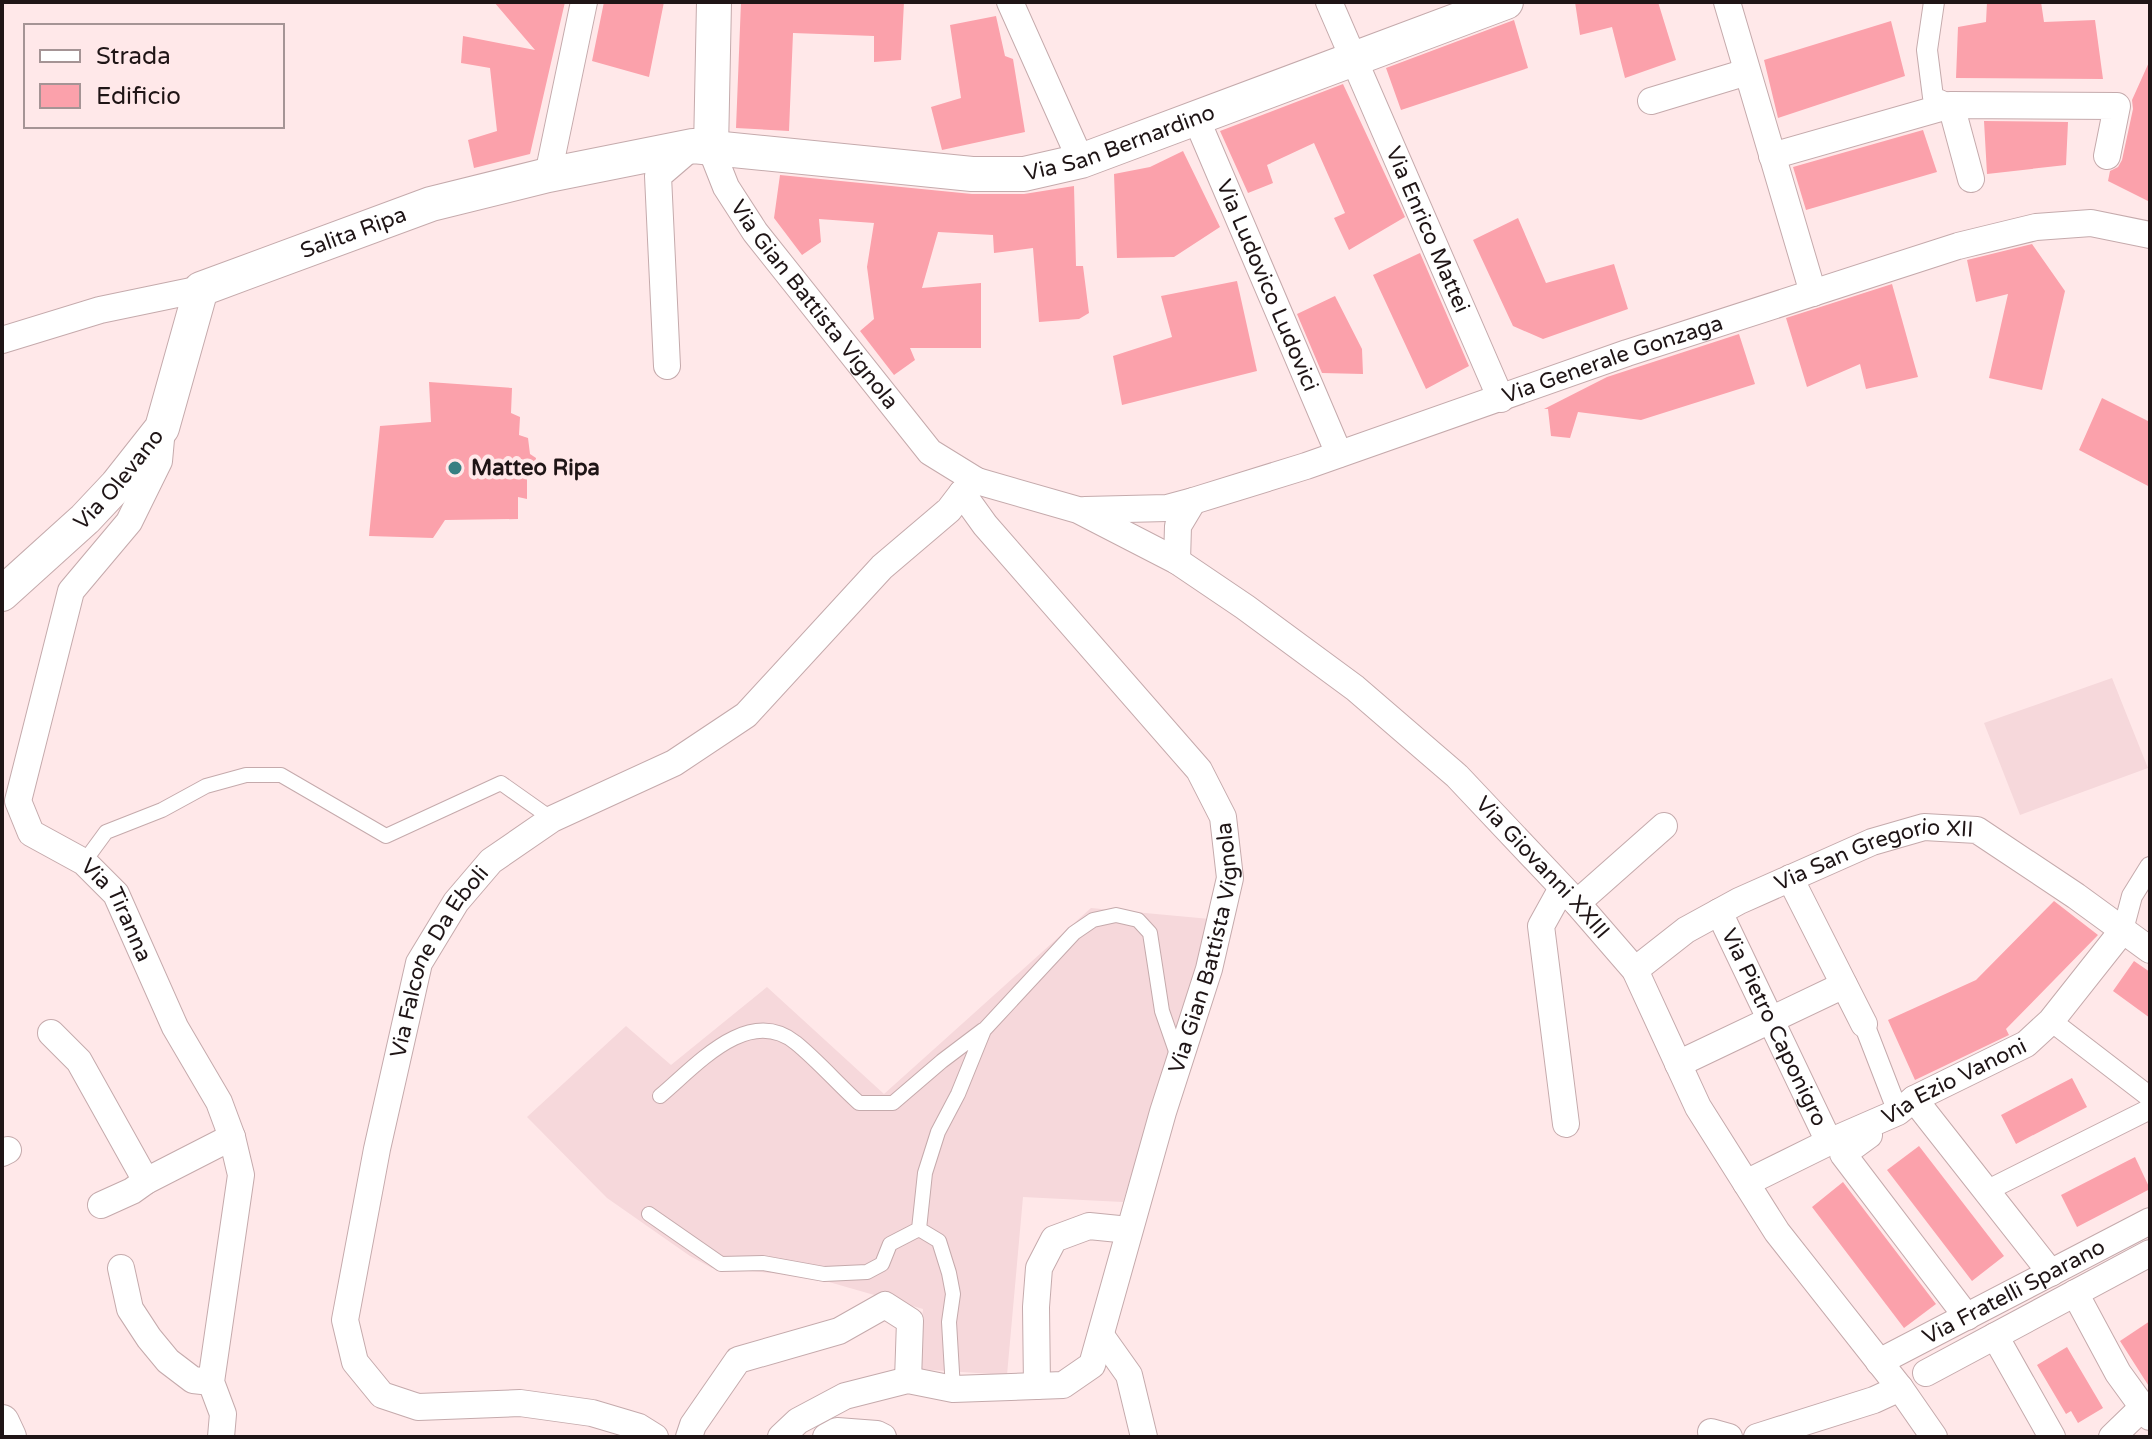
<svg xmlns="http://www.w3.org/2000/svg" width="2152" height="1439" viewBox="0 0 2152 1439" font-family="'Varela Round',sans-serif">
<style>
.built{fill:#f6d8db}
.building{fill:#fba1ab}
.lines{fill:none;stroke-linecap:round;stroke-linejoin:round}
.service-casing{stroke:#c5aaac;stroke-width:16}
.pedestrian-casing{stroke:#c5aaac;stroke-width:22}
.minor-casing{stroke:#c5aaac;stroke-width:28}
.tertiary-casing{stroke:#c5aaac;stroke-width:36}
.service{stroke:#fff;stroke-width:14}
.pedestrian{stroke:#fff;stroke-width:20}
.minor{stroke:#fff;stroke-width:26}
.tertiary{stroke:#fff;stroke-width:34}
.poi-dot{fill:#367f82;stroke:#ffe8e9;stroke-width:3}
.labels{text-anchor:middle;dominant-baseline:central;stroke-width:8;stroke-linejoin:round;paint-order:stroke}
.street-label{font-size:22px;fill:#1f1516;stroke:#ffe8e9}
.poi-label{font-size:22px;font-weight:bold;fill:#1f1516;stroke:#ffe8e9;text-anchor:start}
</style>
<rect width="100%" height="100%" fill="#ffe8e9"/>
<!-- built -->
<path class="built" d="M 2112,678 L 2148,768 L 2020,815 L 1984,723 Z
M 1091,908 L 1210,919 L 1123,1202 L 1023,1197 L 1007,1375 L 917,1369 L 923,1309 L 808,1276 L 712,1268 L 690,1256 L 607,1198 L 527,1117 L 626,1026 L 671,1065 L 767,987 L 884,1094 Z"/>
<!-- building -->
<path class="building" d="M 494,2 L 565,2 L 530,154 L 474,168 L 468,140 L 497,131 L 490,68 L 461,63 L 463,36 L 535,50 Z
M 604,2 L 664,2 L 649,77 L 592,61 Z
M 741,2 L 904,2 L 901,60 L 874,62 L 874,36 L 793,33 L 789,131 L 736,128 Z
M 1575,2 L 1658,2 L 1676,60 L 1625,78 L 1612,27 L 1580,35 Z
M 1987,2 L 2041,2 L 2044,22 L 2095,20 L 2103,79 L 1956,78 L 1958,27 L 1986,22 Z
M 996,16 L 1005,56 L 1013,59 L 1025,132 L 942,150 L 931,107 L 961,98 L 950,25 Z
M 1514,20 L 1528,68 L 1401,110 L 1386,68 Z
M 1891,21 L 1905,76 L 1778,118 L 1764,60 Z
M 2150,60 L 2150,202 L 2108,181 L 2110,171 L 2118,167 L 2122,160 L 2133,109 L 2132,100 Z
M 1343,84 L 1405,217 L 1349,250 L 1334,218 L 1345,213 L 1314,143 L 1267,165 L 1273,183 L 1248,193 L 1220,131 Z
M 1984,121 L 2068,122 L 2066,165 L 1987,174 Z
M 1923,130 L 1937,172 L 1806,210 L 1793,167 Z
M 1183,151 L 1220,227 L 1174,257 L 1117,258 L 1114,174 L 1150,167 Z
M 780,175 L 972,194 L 1024,194 L 1074,186 L 1076,266 L 1083,266 L 1089,313 L 1079,319 L 1039,322 L 1033,248 L 994,253 L 993,235 L 938,232 L 922,288 L 981,283 L 981,348 L 910,348 L 915,360 L 894,375 L 860,331 L 874,319 L 867,267 L 874,223 L 819,219 L 821,242 L 802,255 L 774,218 Z
M 1518,218 L 1546,283 L 1614,264 L 1628,309 L 1543,339 L 1513,326 L 1473,240 Z
M 2032,244 L 2065,291 L 2042,390 L 1989,378 L 2008,294 L 1976,302 L 1967,260 Z
M 1420,253 L 1469,366 L 1426,389 L 1373,275 Z
M 1237,281 L 1257,371 L 1122,405 L 1113,356 L 1172,337 L 1161,296 Z
M 1892,284 L 1918,377 L 1866,389 L 1860,364 L 1807,387 L 1786,318 Z
M 1335,296 L 1362,349 L 1363,374 L 1322,373 L 1297,314 Z
M 1739,334 L 1755,384 L 1641,420 L 1578,412 L 1570,438 L 1551,436 L 1548,409 L 1544,409 L 1607,377 Z
M 429,382 L 512,388 L 511,413 L 520,417 L 519,435 L 528,438 L 530,454 L 536,458 L 534,478 L 527,478 L 527,499 L 518,497 L 518,519 L 445,520 L 433,538 L 369,536 L 380,426 L 431,422 Z
M 2102,398 L 2150,422 L 2150,487 L 2079,450 Z
M 2054,901 L 2098,935 L 2006,1029 L 2009,1035 L 1915,1080 L 1888,1020 L 1976,980 Z
M 2134,961 L 2150,972 L 2150,1018 L 2113,991 Z
M 2072,1078 L 2087,1107 L 2016,1144 L 2001,1115 Z
M 1919,1146 L 2004,1256 L 1972,1281 L 1887,1170 Z
M 2135,1157 L 2150,1189 L 2077,1227 L 2061,1195 Z
M 1843,1182 L 1936,1304 L 1904,1328 L 1812,1207 Z
M 2150,1321 L 2150,1388 L 2120,1341 Z
M 2067,1347 L 2103,1408 L 2078,1423 L 2071,1411 L 2066,1414 L 2037,1365 Z"/>
<g class="lines">
<!-- service casing -->
<g class="service-casing">
<path id="service" d="M 84,862 L 106,832 L 162,810 L 206,786 L 246,775 L 281,775 L 386,836 L 501,783 L 552,819
M 660,1096 C 695,1067 748,1004 796,1043 C 818,1061 838,1084 859,1103 L 893,1103 L 942,1061 L 983,1030
M 649,1214 L 721,1264 L 763,1263 L 824,1274 L 867,1272 L 882,1264 L 890,1244 L 919,1229
M 953,1389 L 949,1322 L 953,1294 L 949,1273 L 939,1241 L 919,1229 L 925,1173 L 938,1132 L 958,1094 L 984,1030 L 1074,933 L 1093,920 L 1116,915 L 1138,920 L 1150,933 L 1162,1011 L 1178,1057"/>
</g>
<!-- pedestrian casing -->
<g class="pedestrian-casing">
<path id="pedestrian" d="M 1934,2 L 1927,50 L 1933,97 L 1951,105
M 2123,930 L 2132,896 L 2150,867
M 2051,1021 L 2150,1097
M 1864,1024 L 1898,1112
M 1986,1191 L 2150,1109"/>
</g>
<!-- minor casing -->
<g class="minor-casing">
<g id="minor">
<path d="M 1010,2 L 1081,161"/>
<path id="s1" d="M 1329,2 L 1501,399"/>
<path d="M 1727,2 L 1813,293"/>
<path d="M 1651,101 L 1747,72"/>
<path d="M 1951,105 L 1971,179"/>
<path id="s2" d="M 1196,118 L 1339,454"/>
<path id="s3" d="M 711,149 L 726,187 L 755,232 L 930,452 L 977,481 L 1078,510 L 1177,561 L 1245,607 L 1355,688 L 1457,776 L 1577,903 L 1635,970 L 1698,1107 L 1777,1232 L 1900,1388 L 1934,1437"/>
<path d="M 1772,156 L 1951,105 L 2117,106 L 2107,156"/>
<path d="M 548,175 L 584,2"/>
<path d="M 2,340 L 100,310 L 201,289"/>
<path d="M 667,366 L 658,176 L 693,146"/>
<path id="s4" d="M 162,428 L 159,461 L 129,522 L 71,591 L 18,801 L 31,833 L 84,862 L 116,894 L 175,1027 L 219,1102 L 232,1137 L 241,1175 L 211,1382 L 223,1414 L 221,1437"/>
<path id="s5" d="M 1085,510 L 1167,508 L 1193,501 L 1306,466 L 1627,353 L 1958,246 L 2036,227 L 2091,223 L 2150,235"/>
<path d="M 1177,561 L 1178,526 L 1193,501"/>
<path d="M 1790,878 L 1864,1024"/>
<path d="M 1562,888 L 1541,926 L 1566,1124"/>
<path d="M 1577,903 L 1664,826"/>
<path id="s6" d="M 1719,912 L 1829,1142"/>
<path id="s7" d="M 1635,970 L 1686,930 L 1739,901 L 1872,842 L 1924,827 L 1977,830 L 2076,896 L 2150,950"/>
<path d="M 51,1033 L 79,1061 L 146,1181"/>
<path d="M 1678,1064 L 1844,985"/>
<path d="M 1914,1099 L 2051,1273"/>
<path d="M 1869,1135 L 1843,1154 L 1967,1317"/>
<path d="M 2,1153 L 8,1150"/>
<path id="s8" d="M 1746,1183 L 1829,1142 L 1898,1112 L 1914,1099 L 2026,1044 L 2051,1021 L 2123,930"/>
<path d="M 101,1205 L 132,1191 L 146,1181 L 232,1137"/>
<path d="M 121,1268 L 130,1309 L 149,1338 L 168,1361 L 193,1380 L 211,1382"/>
<path d="M 2075,1293 L 2118,1373 L 2150,1417"/>
<path d="M 1995,1336 L 2052,1437"/>
<path d="M 1102,1337 L 1129,1375 L 1144,1437"/>
<path id="s9" d="M 1879,1362 L 2150,1221"/>
<path d="M 1926,1373 L 2150,1253"/>
<path d="M 1037,1386 L 1036,1307 L 1039,1268 L 1054,1239 L 1089,1226 L 1129,1230"/>
<path d="M 1711,1432 L 1729,1437"/>
<path id="s10" d="M 655,1437 L 639,1427 L 592,1413 L 520,1403 L 418,1407 L 382,1395 L 355,1362 L 345,1320 L 377,1149 L 419,963 L 456,902 L 491,861 L 552,819 L 674,763 L 746,715 L 882,567 L 949,510 L 962,493 L 977,481"/>
<path d="M 689,1437 L 693,1425 L 738,1360 L 839,1331 L 885,1305 L 910,1321 L 908,1380"/>
<path id="s11" d="M 781,1437 L 798,1421 L 845,1396 L 908,1380 L 953,1389 L 1063,1385 L 1092,1365 L 1163,1112 L 1209,969 L 1230,878 L 1223,817 L 1199,770 L 985,525 L 962,493"/>
<path d="M 826,1437 L 837,1431 L 877,1434 L 883,1437"/>
<path d="M 1757,1437 L 1874,1400 L 1900,1388"/>
<path d="M 2112,1437 L 2143,1407"/>
</g>
</g>
<!-- tertiary casing -->
<g class="tertiary-casing">
<g id="tertiary">
<path d="M 711,149 L 714,2"/>
<path id="s12" d="M 2,594 L 85,519 L 117,485 L 162,428 L 201,289 L 431,204 L 548,175 L 693,146 L 972,174 L 1024,174 L 1081,161 L 1506,2"/>
<path d="M 2,1422 L 9,1437"/>
</g>
</g>
<!-- service -->
<use href="#service" class="service"/>
<!-- pedestrian -->
<use href="#pedestrian" class="pedestrian"/>
<!-- minor -->
<use href="#minor" class="minor"/>
<!-- tertiary -->
<use href="#tertiary" class="tertiary"/>
</g>
<!-- markers -->
<circle class="poi-dot" cx="455" cy="468" r="8"/>
<g class="labels">
<!-- street labels -->
<g class="street-label">
<text stroke="none"><textPath href="#s12" startOffset="1322">Via San Bernardino</textPath></text>
<text stroke="none"><textPath href="#s1" startOffset="248">Via Enrico Mattei</textPath></text>
<text stroke="none"><textPath href="#s12" startOffset="538">Salita Ripa</textPath></text>
<text stroke="none"><textPath href="#s2" startOffset="182">Via Ludovico Ludovici</textPath></text>
<text stroke="none"><textPath href="#s3" startOffset="188">Via Gian Battista Vignola</textPath></text>
<text stroke="none"><textPath href="#s5" startOffset="552">Via Generale Gonzaga</textPath></text>
<text stroke="none"><textPath href="#s12" startOffset="164">Via Olevano</textPath></text>
<text stroke="none"><textPath href="#s7" startOffset="270">Via San Gregorio XII</textPath></text>
<text stroke="none"><textPath href="#s3" startOffset="1126">Via Giovanni XXIII</textPath></text>
<text stroke="none"><textPath href="#s4" startOffset="562">Via Tiranna</textPath></text>
<text stroke="none"><textPath href="#s11" startOffset="766">Via Gian Battista Vignola</textPath></text>
<text stroke="none"><textPath href="#s10" startOffset="740">Via Falcone Da Eboli</textPath></text>
<text stroke="none"><textPath href="#s6" startOffset="128">Via Pietro Caponigro</textPath></text>
<text stroke="none"><textPath href="#s8" startOffset="232">Via Ezio Vanoni</textPath></text>
<text stroke="none"><textPath href="#s9" startOffset="152">Via Fratelli Sparano</textPath></text>
</g>
<!-- poi labels -->
<g class="poi-label">
<text x="471" y="468">Matteo Ripa</text>
</g>
</g>
<!-- border -->
<rect width="2152" height="1439" fill="none" stroke="#1f1516" stroke-width="8"/>
<!-- legend -->
<rect x="24" y="24" width="260" height="104" fill="#ffe8e9" stroke="#a59495" stroke-width="2"/>
<rect x="40" y="50" width="40" height="12" fill="#ffffff" stroke="#a59495" stroke-width="2"/>
<text x="96" y="64" font-size="24" fill="#1f1516">Strada</text>
<rect x="40" y="84" width="40" height="24" fill="#fba1ab" stroke="#a59495" stroke-width="2"/>
<text x="96" y="104" font-size="24" fill="#1f1516">Edificio</text>
</svg>
